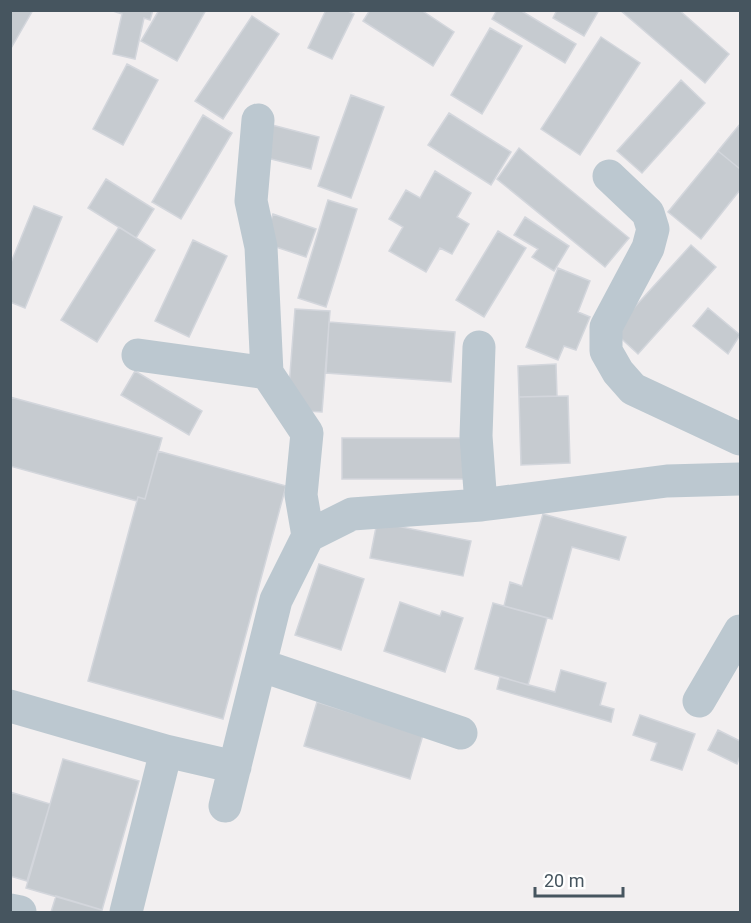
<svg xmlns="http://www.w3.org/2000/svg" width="751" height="923" viewBox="0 0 751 923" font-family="Roboto,sans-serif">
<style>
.building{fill:#c6cbd0;stroke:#d3d6dc;stroke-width:1.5}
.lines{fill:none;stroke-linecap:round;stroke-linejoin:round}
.minor{stroke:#bcc8d0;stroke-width:33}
</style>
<rect width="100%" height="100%" fill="#f2eff0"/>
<!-- building -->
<path class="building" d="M 10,10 L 33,10 L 10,50 Z
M 110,10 L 153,10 L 150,20 L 144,18 L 135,59 L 113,54 L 122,14 Z
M 159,10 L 206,10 L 177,61 L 141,41 Z
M 326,10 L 346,10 L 354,14 L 332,59 L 308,48 Z
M 370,10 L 421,10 L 454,32 L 433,66 L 363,21 Z
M 497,10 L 520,10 L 576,44 L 565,63 L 492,19 Z
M 557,10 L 599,10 L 584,36 L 553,18 Z
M 620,10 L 679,10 L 729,54 L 705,83 Z
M 252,16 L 279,34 L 223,119 L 195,101 Z
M 490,28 L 522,46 L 482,114 L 451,95 Z
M 601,37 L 640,63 L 580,155 L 541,129 Z
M 127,64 L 158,80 L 123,145 L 93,129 Z
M 681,80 L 705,103 L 642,173 L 617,151 Z
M 351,95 L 384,107 L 351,198 L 318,186 Z
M 449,113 L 511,152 L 491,185 L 428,145 Z
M 203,115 L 232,133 L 181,219 L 152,202 Z
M 740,124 L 740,169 L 718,151 Z
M 272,125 L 319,137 L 311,169 L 263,157 Z
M 519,148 L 629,238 L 605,267 L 497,179 Z
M 718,151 L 740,169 L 740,190 L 701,239 L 668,212 Z
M 435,171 L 471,193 L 457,217 L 469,224 L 452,254 L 440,248 L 426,272 L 389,251 L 403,227 L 389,219 L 406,190 L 420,198 Z
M 106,179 L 154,209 L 136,238 L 88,208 Z
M 328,200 L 357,209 L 326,307 L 298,298 Z
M 34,206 L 62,217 L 25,308 L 10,302 L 10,265 Z
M 273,214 L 316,229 L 306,257 L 264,243 Z
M 525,217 L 569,246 L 554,271 L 532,257 L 538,249 L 514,235 Z
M 119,227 L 155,250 L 97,342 L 61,320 Z
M 498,231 L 526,248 L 484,317 L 456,300 Z
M 193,240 L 227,256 L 189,337 L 155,321 Z
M 691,245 L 716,267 L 638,354 L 613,331 Z
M 558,268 L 590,281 L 578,312 L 590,317 L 576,350 L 564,346 L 558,360 L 526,347 Z
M 708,308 L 740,335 L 728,354 L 693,326 Z
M 295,309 L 330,311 L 322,412 L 306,411 L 289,387 Z
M 329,322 L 455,332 L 451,382 L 326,373 Z
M 556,364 L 557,396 L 519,397 L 518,366 Z
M 135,371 L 202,411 L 189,435 L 121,395 Z
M 568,396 L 570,463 L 521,465 L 519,397 Z
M 10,397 L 162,438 L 145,499 L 138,497 L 137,501 L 10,466 Z
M 342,438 L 472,438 L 472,479 L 342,479 Z
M 158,451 L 286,486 L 223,719 L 88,681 L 137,501 L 138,497 L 145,499 Z
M 543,514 L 626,537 L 619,560 L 572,547 L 552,619 L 504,606 L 510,582 L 522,586 Z
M 377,522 L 471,541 L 463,576 L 370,558 Z
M 319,564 L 364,579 L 341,650 L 295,635 Z
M 400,602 L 440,616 L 442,611 L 463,618 L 445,672 L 384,651 Z
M 493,603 L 547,618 L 528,685 L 475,669 Z
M 561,670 L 606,683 L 600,705 L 614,709 L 611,722 L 497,689 L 500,677 L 555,692 Z
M 317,702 L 423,735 L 410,779 L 304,746 Z
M 640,715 L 695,734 L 682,770 L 651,760 L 657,743 L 633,735 Z
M 718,730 L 740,741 L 740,756 L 737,764 L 708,750 Z
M 63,759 L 139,781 L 102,910 L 26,888 Z
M 10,792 L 50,804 L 27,881 L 10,876 Z
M 56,896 L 102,910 L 101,912 L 51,912 Z"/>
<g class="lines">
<!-- minor -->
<path class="minor" d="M 258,120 L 251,201 L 261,247 L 267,373 L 307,433 L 301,495 L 308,536
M 609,176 L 648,213 L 653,229 L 648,248 L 606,327 L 606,351 L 618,372 L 633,389 L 740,439
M 479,347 L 476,436 L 481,505
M 138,355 L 267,373
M 260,665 L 461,733
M 699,701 L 740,631
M 10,706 L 166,751 L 235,767
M 225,806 L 276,600 L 308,536 L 352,514 L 481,505 L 667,481 L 740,479
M 10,910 L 20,912
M 126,912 L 166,751"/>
</g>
<!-- border -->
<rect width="751" height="923" fill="none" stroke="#46555f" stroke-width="24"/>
<!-- scale -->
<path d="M535 887v9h88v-9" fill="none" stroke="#46555f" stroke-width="3"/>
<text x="544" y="887" font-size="18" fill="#46555f" stroke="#ffffff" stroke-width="4.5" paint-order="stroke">20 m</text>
</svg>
